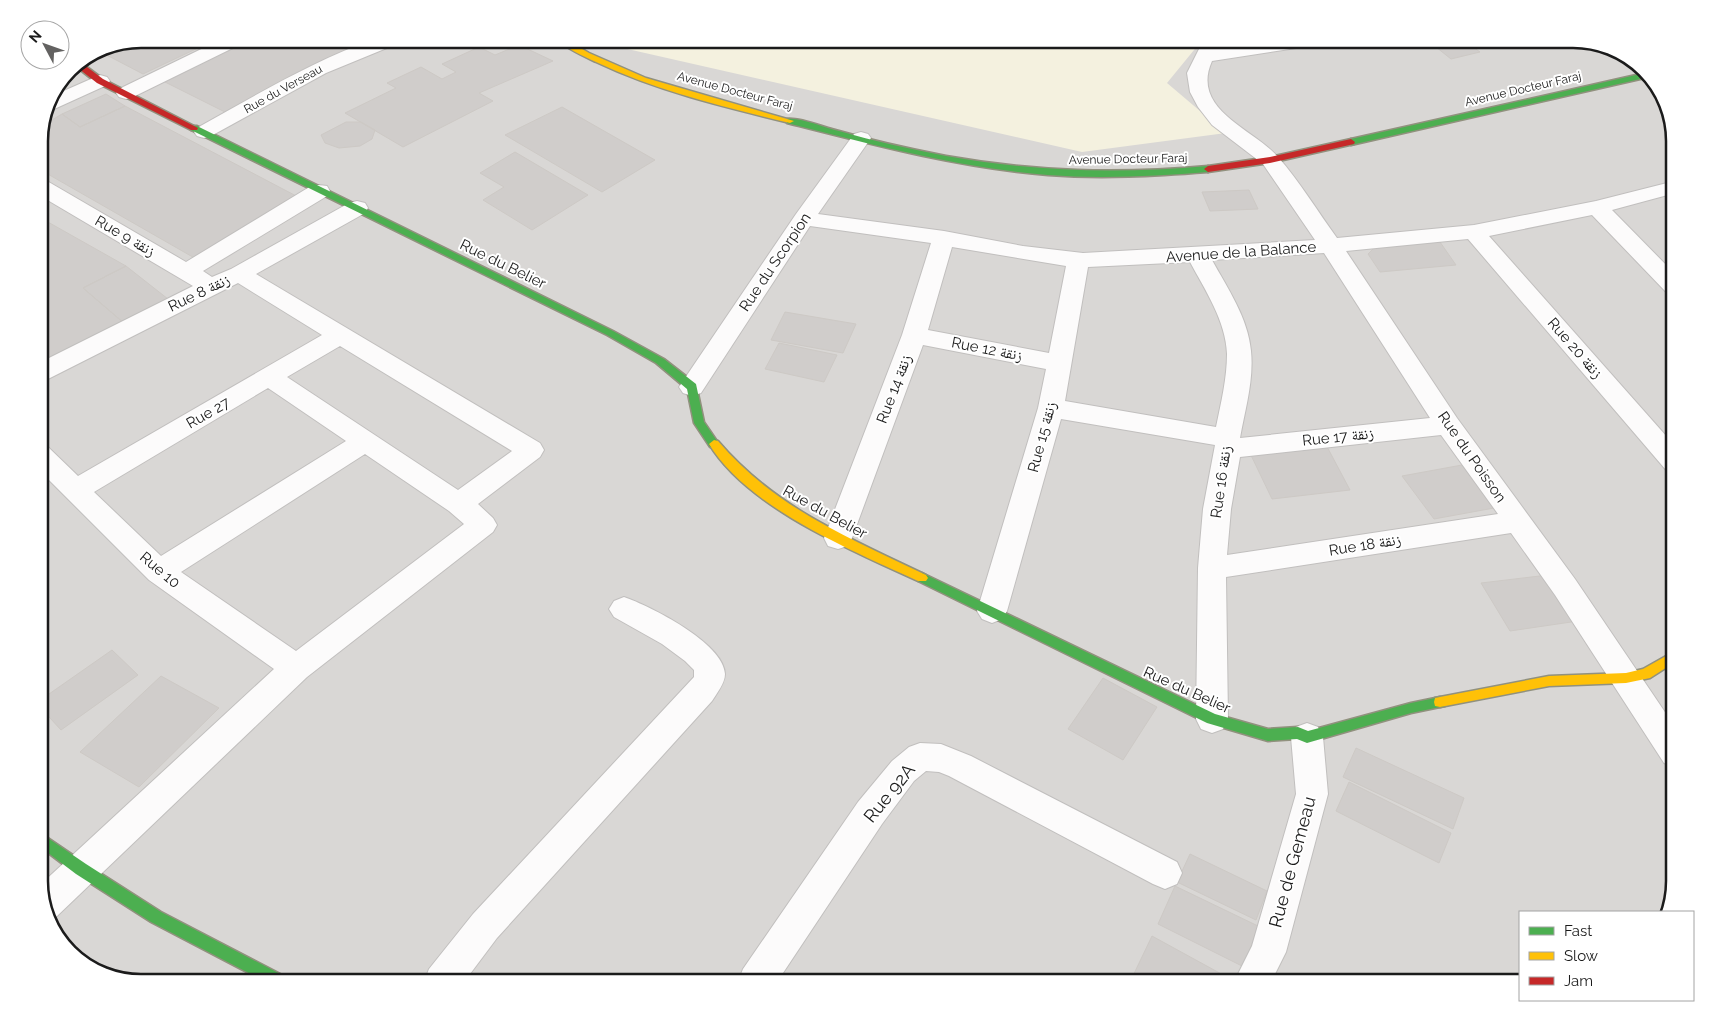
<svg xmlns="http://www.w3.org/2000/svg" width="1714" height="1021" viewBox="0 0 1714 1021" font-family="Raleway,'Noto Naskh Arabic',sans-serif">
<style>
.residential{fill:#d9d7d5}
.education{fill:#f4f1df}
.building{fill:#d0cdcb;stroke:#cdc9c5}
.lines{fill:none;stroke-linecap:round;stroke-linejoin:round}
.street-casing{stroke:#c1bfbe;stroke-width:2}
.fast-casing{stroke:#91917e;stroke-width:3}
.slow-casing{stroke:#91917e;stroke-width:3}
.jam-casing{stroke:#91917e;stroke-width:3}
.street{fill:#fcfbfb;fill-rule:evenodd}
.fast{fill:#4caf50;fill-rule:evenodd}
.slow{fill:#ffc107;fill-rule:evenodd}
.jam{fill:#c62828;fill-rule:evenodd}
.labels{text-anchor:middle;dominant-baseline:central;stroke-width:4;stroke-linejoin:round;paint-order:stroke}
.far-street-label{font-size:12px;fill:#1b1b1b;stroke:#fff}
.street-label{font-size:15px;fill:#1b1b1b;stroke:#fff}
.near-street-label{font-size:18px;fill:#1b1b1b;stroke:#fff}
.rim{fill:none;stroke:#1b1b1b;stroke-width:2.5}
</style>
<rect width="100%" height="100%" fill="#eae7e4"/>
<!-- residential -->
<path class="residential" d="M 140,39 L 1574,39 L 1625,52 L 1662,89 L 1675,134 L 1675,881 L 1667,912 L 1520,912 L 1520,982 L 140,982 L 89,969 L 52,932 L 39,887 L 39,134 L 47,101 L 69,68 L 102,46 Z"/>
<!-- education -->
<path class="education" d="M 614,39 L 1203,39 L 1167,83 L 1226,133 L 1082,152 L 623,48 Z"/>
<!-- building -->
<path class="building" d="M 140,39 L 217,39 L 143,74 L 97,50 L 102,46 Z
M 245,39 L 366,39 L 227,113 L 161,80 Z
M 1426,39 L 1462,39 L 1480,52 L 1451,59 Z
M 519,45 L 553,61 L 479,93 L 493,101 L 403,147 L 345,113 L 396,88 L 387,83 L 421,67 L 442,79 L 456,72 L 442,64 L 479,47 L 495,55 Z
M 106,94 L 125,106 L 80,127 L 62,114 Z
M 125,106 L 300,198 L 198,260 L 39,169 L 40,127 L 62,114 L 80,127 Z
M 562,107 L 655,160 L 602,192 L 505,135 Z
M 346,122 L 361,122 L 375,130 L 372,139 L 360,146 L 339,148 L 325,143 L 321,135 Z
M 515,152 L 588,195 L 532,230 L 483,200 L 504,187 L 480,173 Z
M 1249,190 L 1258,209 L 1210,211 L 1202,192 Z
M 39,217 L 126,266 L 83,288 L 125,324 L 39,366 Z
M 1440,242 L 1456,265 L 1380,272 L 1368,254 L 1374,248 Z
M 126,266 L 168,299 L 125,324 L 83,288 Z
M 785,312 L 856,324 L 843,353 L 771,340 Z
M 779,343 L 837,355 L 824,382 L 765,369 Z
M 1324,441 L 1350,490 L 1272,499 L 1248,449 Z
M 1462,465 L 1494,508 L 1434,519 L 1402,476 Z
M 1548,575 L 1578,621 L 1510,631 L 1481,583 Z
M 112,650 L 138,675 L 61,730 L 39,706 L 39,701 Z
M 161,676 L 219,708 L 139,787 L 80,752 Z
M 1103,678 L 1157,707 L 1123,760 L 1068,729 Z
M 1356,748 L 1464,798 L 1453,829 L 1343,777 Z
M 1349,782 L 1451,833 L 1439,863 L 1336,811 Z
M 1190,854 L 1267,891 L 1256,920 L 1177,882 Z
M 1175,886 L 1258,926 L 1244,967 L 1158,924 Z
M 1152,936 L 1236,982 L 1130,982 Z"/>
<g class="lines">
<!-- street casing -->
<g class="street-casing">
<path id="street" d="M 222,39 L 245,39 L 243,43 L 133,97 L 126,99 L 119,97 L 116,93 L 119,89 Z
M 375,39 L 401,39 L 399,43 L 326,73 L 211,136 L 204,138 L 197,136 L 194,132 L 197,128 C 255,96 312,61 375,39 Z
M 1204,39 L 1222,39 L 1218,49 L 1282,39 L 1325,39 L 1323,43 L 1316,45 L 1212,61 C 1190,110 1254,129 1278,157 C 1300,182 1318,212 1337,238 L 1474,225 L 1596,201 L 1675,181 L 1675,193 L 1612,210 L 1675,274 L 1675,295 L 1667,293 L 1592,215 L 1489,236 L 1675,446 L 1675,473 L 1666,470 L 1468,239 L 1346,251 L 1457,418 L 1575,579 L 1675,727 L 1675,767 L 1664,763 L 1555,595 L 1511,533 L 1226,577 L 1228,719 L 1223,729 L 1212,733 L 1201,729 L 1196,719 L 1198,568 L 1203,509 L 1215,445 L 1061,419 L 1007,611 L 1002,619 L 992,623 L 982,619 L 977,611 L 1038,408 L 1046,369 L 923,345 L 852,538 L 848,546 L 838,549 L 828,546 L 824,538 L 902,335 L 931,243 L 810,226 L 701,393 L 692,396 L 683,393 L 679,387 L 683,381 L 796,214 L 854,134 L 861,132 L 868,134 L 871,138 L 818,214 L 944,231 L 1023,246 L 1083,253 L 1315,240 L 1263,164 L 1212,125 L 1198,107 L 1190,92 L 1187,73 ZM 952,247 L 1066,266 L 1049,353 L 928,330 ZM 1324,253 L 1430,418 L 1240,438 C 1245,410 1254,380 1251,351 C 1248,318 1228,289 1212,260 ZM 1190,262 C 1205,290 1226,321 1227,354 C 1227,378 1221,403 1216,427 L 1065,401 L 1088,267 ZM 1441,435 L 1498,514 L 1227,555 L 1231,509 L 1240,457 Z
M 100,75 L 107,77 L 110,81 L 107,85 L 52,110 L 44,112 L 50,97 Z
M 39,180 L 47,181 L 186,262 L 311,186 L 319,185 L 327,186 L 330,191 L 327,196 L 203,271 L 212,277 L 231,269 L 349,203 L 357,201 L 365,203 L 368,208 L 365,213 L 256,274 L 540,443 L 544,450 L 540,457 L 478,504 L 493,518 L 497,525 L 493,532 L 307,677 L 56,917 L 49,920 L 39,886 L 274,669 L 149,580 L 39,470 L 39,444 L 48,447 L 78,476 L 322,335 L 238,283 L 48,379 L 39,381 L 39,363 L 193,286 L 39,195 ZM 340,346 L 512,451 L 458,490 L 287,377 ZM 268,388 L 346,441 L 161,556 L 94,492 ZM 365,454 L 449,511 L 464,524 L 296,651 L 181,572 Z
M 624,597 C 650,606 724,643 725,674 C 725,683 717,693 712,701 L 497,938 L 464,982 L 424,982 L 429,969 L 473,914 L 694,677 L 694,670 L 685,661 L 662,644 L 614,617 L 609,609 L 614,601 Z
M 1307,723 L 1318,727 L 1323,737 L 1328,794 L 1286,952 L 1271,982 L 1234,982 L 1252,946 L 1296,794 L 1291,737 L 1296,727 Z
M 920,743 L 941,744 L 971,756 L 1177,862 L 1182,873 L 1177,884 L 1165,889 L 1153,884 L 949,776 L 939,772 L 926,771 L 914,781 L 882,824 L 777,982 L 738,982 L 743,969 L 858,802 L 892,761 L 909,747 Z"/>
</g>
<!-- fast casing -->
<g class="fast-casing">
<path id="fast" d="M 1645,73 L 1649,77 L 1351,145 L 1347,142 L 1351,139 Z
M 787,119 C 800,117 825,128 839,131 C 874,141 910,149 946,156 C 1036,172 1118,174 1208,166 L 1212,169 L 1208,172 C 1155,176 1102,179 1048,175 C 960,168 873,145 787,123 Z
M 191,126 L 197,126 L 613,331 L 664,359 L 696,384 L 704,422 L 719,444 L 718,447 L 710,447 L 694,423 L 687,389 L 656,363 L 607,335 L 191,130 Z
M 922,573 L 1215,714 L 1268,729 L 1298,727 L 1308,731 L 1411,703 L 1440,697 L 1445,698 L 1446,702 L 1445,706 L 1440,707 L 1411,713 L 1307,743 L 1297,739 L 1268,741 L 1207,723 L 918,581 L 916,578 L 918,575 Z
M 39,832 L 86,864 L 161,912 L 286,977 L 288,982 L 266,982 L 151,922 L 76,874 L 39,846 Z"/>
</g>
<!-- slow casing -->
<g class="slow-casing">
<path id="slow" d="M 556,39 L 565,39 L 589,53 L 646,78 L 794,121 L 790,123 C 724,107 657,91 596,62 C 583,56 567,49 556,39 Z
M 714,440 L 718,441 C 775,508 849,538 926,575 L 928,578 L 926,581 L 918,581 C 851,550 748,508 709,444 Z
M 1675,651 L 1675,662 L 1650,678 L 1626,683 L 1549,686 L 1440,707 L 1435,706 L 1434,702 L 1435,698 L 1440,697 L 1549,676 L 1626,673 L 1643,669 Z"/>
</g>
<!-- jam casing -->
<g class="jam-casing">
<path id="jam" d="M 79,61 L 103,79 L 198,128 L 197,130 L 191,130 L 97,83 L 74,65 Z
M 1351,139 L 1355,142 L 1354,144 L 1270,163 L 1208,172 L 1204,169 L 1208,166 L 1270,157 Z"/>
</g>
<!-- street -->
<use href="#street" class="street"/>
<!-- fast -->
<use href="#fast" class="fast"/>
<!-- slow -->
<use href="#slow" class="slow"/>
<!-- jam -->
<use href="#jam" class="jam"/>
</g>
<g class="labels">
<!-- far-street labels -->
<g class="far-street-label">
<text transform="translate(283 89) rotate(-29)">Rue du Verseau</text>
<text transform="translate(1523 89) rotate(-13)">Avenue Docteur Faraj</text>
<text transform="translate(735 91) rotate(15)">Avenue Docteur Faraj</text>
<text transform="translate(1128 159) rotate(-1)">Avenue Docteur Faraj</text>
</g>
<!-- street labels -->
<g class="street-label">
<text transform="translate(125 236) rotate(30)">Rue 9 زنقة</text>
<text transform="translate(1241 252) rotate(-4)">Avenue de la Balance</text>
<text transform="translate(775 262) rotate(-56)">Rue du Scorpion</text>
<text transform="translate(503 264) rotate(26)">Rue du Belier</text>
<text transform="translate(199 293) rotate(-26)">Rue 8 زنقة</text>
<text transform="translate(1575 348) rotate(49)">Rue 20 زنقة</text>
<text transform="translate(987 349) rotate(11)">Rue 12 زنقة</text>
<text transform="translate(894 389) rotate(-69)">Rue 14 زنقة</text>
<text transform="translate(208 413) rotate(-30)">Rue 27</text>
<text transform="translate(1042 437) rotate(-75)">Rue 15 زنقة</text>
<text transform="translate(1338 437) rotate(-6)">Rue 17 زنقة</text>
<text transform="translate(1472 457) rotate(55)">Rue du Poisson</text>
<text transform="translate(1221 482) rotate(-82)">Rue 16 زنقة</text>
<text transform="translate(825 512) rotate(29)">Rue du Belier</text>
<text transform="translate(1365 545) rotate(-9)">Rue 18 زنقة</text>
<text transform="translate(160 570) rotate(40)">Rue 10</text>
<text transform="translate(1187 690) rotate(24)">Rue du Belier</text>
</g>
<!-- near-street labels -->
<g class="near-street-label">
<text transform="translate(889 793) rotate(-51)">Rue 92A</text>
<text transform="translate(1292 862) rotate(-75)">Rue de Gemeau</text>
</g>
</g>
<!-- crop -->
<path d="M0 0H1714V1021H0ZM141 48H1573A93 93 0 0 1 1666 141V881A93 93 0 0 1 1573 974H141A93 93 0 0 1 48 881V141A93 93 0 0 1 141 48Z" fill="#fff" fill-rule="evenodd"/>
<path class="rim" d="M141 48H1573A93 93 0 0 1 1666 141V881A93 93 0 0 1 1573 974H141A93 93 0 0 1 48 881V141A93 93 0 0 1 141 48Z"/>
<!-- legend -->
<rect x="1519" y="911" width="175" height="90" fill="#ffffff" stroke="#a4a4a4"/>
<rect x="1529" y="927" width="25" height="8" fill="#4caf50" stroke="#a4a4a4"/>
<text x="1564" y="936" font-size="15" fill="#1b1b1b">Fast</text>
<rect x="1529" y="952" width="25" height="8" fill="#ffc107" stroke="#a4a4a4"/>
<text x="1564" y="961" font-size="15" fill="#1b1b1b">Slow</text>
<rect x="1529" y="977" width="25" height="8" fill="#c62828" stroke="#a4a4a4"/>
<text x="1564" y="986" font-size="15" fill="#1b1b1b">Jam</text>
<!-- north arrow -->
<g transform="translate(45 45) rotate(311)"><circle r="24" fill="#ffffff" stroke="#a4a4a4"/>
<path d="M0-4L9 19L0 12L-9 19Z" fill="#636261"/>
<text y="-8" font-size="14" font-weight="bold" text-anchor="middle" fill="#1b1b1b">N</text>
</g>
</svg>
